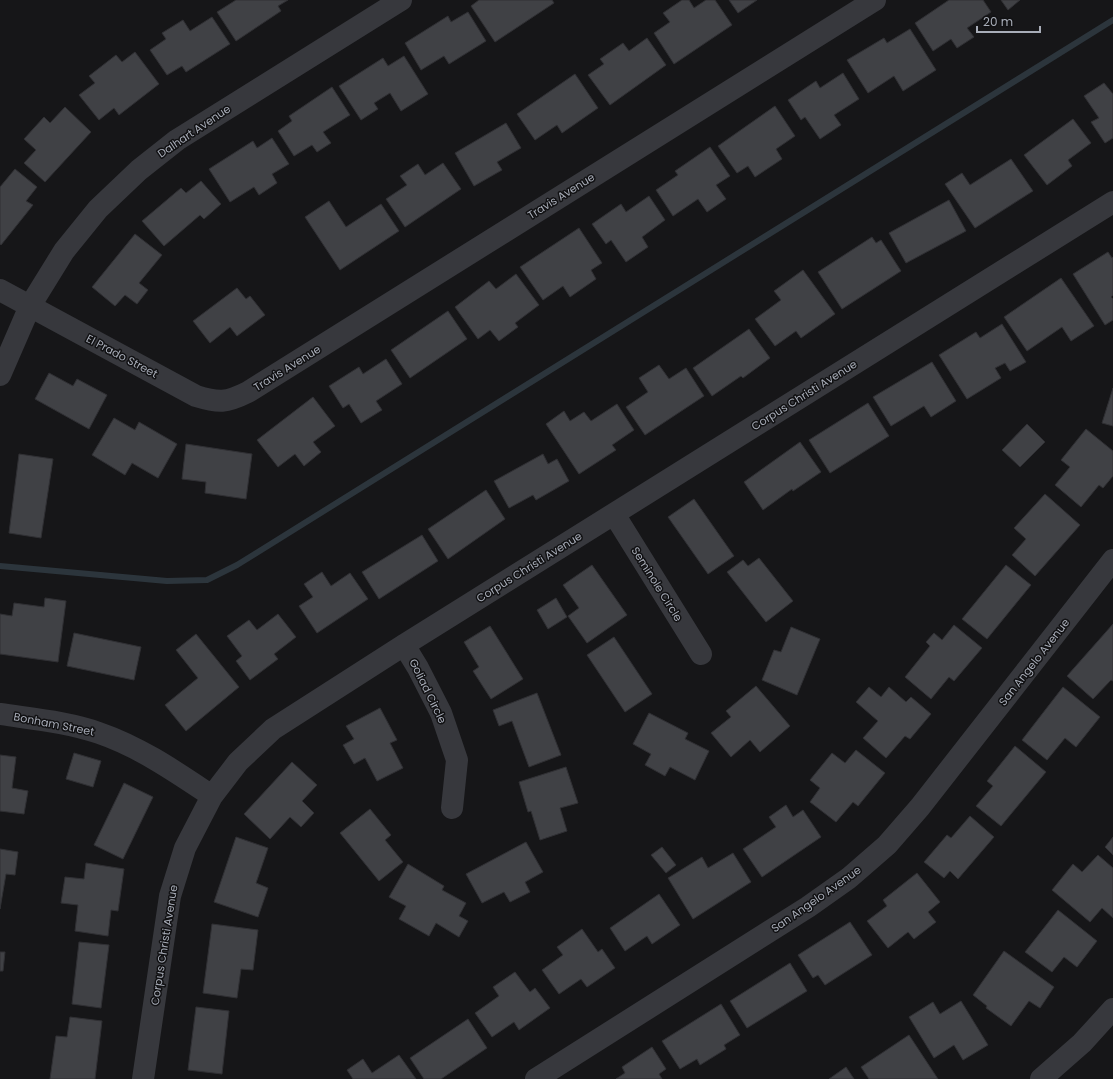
<svg xmlns="http://www.w3.org/2000/svg" width="1113" height="1079" viewBox="0 0 1113 1079" font-family="Poppins,sans-serif">
<style>
.lines{fill:none;stroke-linecap:round;stroke-linejoin:round}
.stream{stroke:#2c353c;stroke-width:6}
.building{fill:#404145;stroke:#303034}
.minor{stroke:#37383d;stroke-width:22}
.labels{text-anchor:middle;dominant-baseline:central;stroke-width:3;stroke-linejoin:round;paint-order:stroke}
.street-label{font-size:11px;fill:#a8adb8;stroke:#111113}
</style>
<rect width="100%" height="100%" fill="#161618"/>
<g class="lines">
<!-- stream -->
<path class="stream" d="M 0,566 L 167,581 L 207,580 L 237,565 L 1113,20"/>
</g>
<!-- building -->
<path class="building" d="M 236,0 L 288,0 L 278,6 L 281,11 L 236,41 L 217,12 Z
M 479,0 L 552,0 L 554,3 L 495,42 L 471,6 Z
M 682,0 L 689,0 L 694,8 L 706,0 L 715,0 L 732,25 L 674,64 L 654,33 L 670,22 L 663,13 Z
M 729,0 L 757,0 L 738,13 Z
M 949,0 L 983,0 L 991,12 L 967,28 L 974,37 L 957,48 L 951,39 L 933,51 L 915,23 Z
M 1001,0 L 1020,0 L 1008,10 Z
M 468,12 L 486,41 L 449,64 L 444,56 L 421,70 L 405,43 L 448,16 L 451,22 Z
M 212,17 L 230,44 L 186,72 L 182,66 L 167,75 L 150,50 L 166,39 L 162,33 L 183,20 L 190,31 Z
M 910,29 L 936,70 L 903,91 L 894,76 L 868,93 L 847,60 L 884,38 L 887,43 Z
M 647,38 L 666,65 L 610,105 L 588,75 L 604,64 L 600,59 L 623,43 L 629,51 Z
M 135,52 L 159,84 L 119,115 L 114,108 L 99,120 L 79,95 L 95,83 L 89,76 L 116,55 L 122,62 Z
M 404,56 L 428,94 L 401,111 L 390,93 L 374,103 L 378,109 L 361,120 L 339,86 L 383,58 L 388,66 Z
M 843,73 L 859,99 L 834,115 L 841,125 L 820,139 L 805,117 L 801,120 L 788,100 L 816,81 L 820,88 Z
M 575,74 L 598,108 L 562,133 L 557,125 L 535,140 L 517,114 Z
M 1104,83 L 1113,94 L 1113,138 L 1105,143 L 1091,122 L 1099,118 L 1084,96 Z
M 332,87 L 350,115 L 323,132 L 331,143 L 317,152 L 312,145 L 294,156 L 278,131 L 292,121 L 289,116 Z
M 775,106 L 795,136 L 776,149 L 782,159 L 755,177 L 748,166 L 737,173 L 718,146 Z
M 65,107 L 91,132 L 45,182 L 24,163 L 36,150 L 24,139 L 44,117 L 50,123 Z
M 1073,119 L 1091,143 L 1068,160 L 1072,166 L 1047,185 L 1024,155 Z
M 506,123 L 521,148 L 497,162 L 502,170 L 474,186 L 455,153 Z
M 272,138 L 289,164 L 272,174 L 277,183 L 259,195 L 254,187 L 230,202 L 209,169 L 253,141 L 257,148 Z
M 710,147 L 730,176 L 716,185 L 726,199 L 707,212 L 698,199 L 673,216 L 656,190 L 678,175 L 675,171 Z
M 1011,159 L 1033,191 L 975,228 L 945,184 L 962,173 L 970,185 Z
M 443,163 L 461,189 L 405,227 L 386,199 L 407,185 L 400,176 L 418,164 L 425,175 Z
M 15,169 L 37,187 L 26,201 L 33,205 L 1,245 L 0,244 L 0,187 Z
M 201,181 L 221,204 L 204,219 L 200,215 L 164,246 L 142,221 L 181,188 L 186,193 Z
M 649,196 L 665,220 L 642,237 L 648,247 L 626,262 L 611,240 L 606,244 L 592,224 L 621,204 L 626,212 Z
M 949,200 L 966,231 L 906,263 L 889,233 Z
M 329,201 L 346,227 L 381,204 L 399,231 L 340,270 L 305,217 Z
M 579,228 L 602,263 L 591,270 L 596,279 L 570,297 L 563,286 L 543,300 L 520,267 Z
M 135,234 L 162,255 L 139,283 L 148,290 L 137,304 L 125,295 L 115,306 L 92,287 Z
M 872,237 L 876,243 L 881,240 L 901,271 L 842,309 L 818,272 Z
M 1108,252 L 1112,258 L 1113,257 L 1113,295 L 1111,297 L 1113,299 L 1113,320 L 1105,325 L 1073,274 Z
M 803,270 L 835,314 L 801,338 L 796,331 L 775,346 L 755,319 L 781,300 L 774,291 Z
M 516,274 L 539,305 L 515,323 L 518,327 L 499,341 L 490,330 L 478,339 L 455,307 L 489,281 L 496,289 Z
M 1061,278 L 1094,326 L 1071,341 L 1062,327 L 1027,351 L 1004,317 Z
M 237,288 L 246,299 L 250,296 L 265,315 L 237,336 L 230,327 L 210,343 L 193,321 Z
M 448,311 L 467,339 L 410,378 L 391,350 Z
M 1002,324 L 1026,362 L 1010,371 L 1005,363 L 995,368 L 1001,378 L 967,399 L 939,355 L 976,332 L 980,338 Z
M 749,329 L 770,358 L 743,378 L 741,376 L 712,396 L 693,368 Z
M 386,359 L 402,384 L 376,401 L 382,410 L 361,423 L 349,404 L 343,408 L 329,386 L 359,367 L 363,374 Z
M 932,362 L 956,401 L 931,417 L 924,406 L 891,426 L 873,397 Z
M 659,365 L 669,379 L 686,368 L 704,396 L 645,435 L 626,407 L 648,392 L 639,378 Z
M 49,373 L 73,386 L 77,379 L 107,395 L 89,429 L 35,399 Z
M 1113,388 L 1113,426 L 1102,423 Z
M 313,397 L 335,426 L 313,442 L 321,452 L 304,466 L 295,454 L 278,467 L 257,440 Z
M 868,403 L 889,436 L 830,473 L 809,440 Z
M 617,404 L 634,430 L 612,445 L 616,450 L 579,474 L 546,424 L 564,411 L 570,421 L 584,412 L 591,421 Z
M 114,418 L 135,430 L 139,422 L 177,444 L 158,478 L 132,463 L 125,475 L 92,455 Z
M 1027,424 L 1045,442 L 1020,467 L 1002,450 Z
M 1086,429 L 1113,451 L 1113,476 L 1103,488 L 1099,485 L 1081,507 L 1055,485 L 1070,467 L 1061,460 Z
M 800,442 L 821,472 L 793,491 L 792,489 L 763,510 L 744,482 Z
M 186,444 L 252,454 L 246,499 L 205,493 L 206,482 L 182,479 Z
M 19,454 L 53,459 L 41,538 L 9,533 Z
M 543,454 L 548,464 L 557,459 L 569,481 L 536,500 L 533,495 L 509,508 L 494,481 Z
M 486,490 L 505,519 L 448,559 L 428,529 Z
M 1045,494 L 1080,525 L 1035,576 L 1012,555 L 1026,539 L 1014,528 Z
M 694,499 L 734,556 L 708,574 L 668,517 Z
M 422,535 L 438,561 L 379,599 L 362,572 Z
M 759,558 L 793,601 L 766,622 L 727,572 L 743,560 L 748,566 Z
M 592,565 L 627,615 L 587,643 L 568,616 L 579,608 L 563,585 Z
M 1006,565 L 1031,585 L 987,639 L 962,619 Z
M 322,572 L 331,586 L 350,573 L 368,599 L 317,633 L 299,606 L 313,597 L 304,584 Z
M 45,598 L 66,601 L 58,662 L 0,654 L 0,614 L 12,616 L 14,603 L 44,607 Z
M 556,598 L 567,617 L 548,629 L 537,610 Z
M 278,614 L 296,637 L 274,654 L 278,659 L 250,680 L 236,661 L 242,656 L 227,636 L 249,620 L 257,630 Z
M 1113,624 L 1113,681 L 1111,680 L 1093,699 L 1067,676 Z
M 954,625 L 982,648 L 954,681 L 949,677 L 931,699 L 905,677 L 930,646 L 926,642 L 934,633 L 942,640 Z
M 490,626 L 523,679 L 491,699 L 473,671 L 479,667 L 464,642 Z
M 791,627 L 820,639 L 797,695 L 762,680 L 774,650 L 781,652 Z
M 74,633 L 141,647 L 134,680 L 67,666 Z
M 196,634 L 239,687 L 186,731 L 165,705 L 198,678 L 176,650 Z
M 614,637 L 652,694 L 625,712 L 587,655 Z
M 756,686 L 790,726 L 760,752 L 750,740 L 731,757 L 711,733 L 731,717 L 726,711 Z
M 869,687 L 881,697 L 889,687 L 906,702 L 911,697 L 931,714 L 910,739 L 905,736 L 886,758 L 863,738 L 878,721 L 856,702 Z
M 1063,687 L 1100,717 L 1076,747 L 1065,738 L 1047,760 L 1022,740 Z
M 537,693 L 561,755 L 529,767 L 512,721 L 499,726 L 493,710 Z
M 380,708 L 397,740 L 390,743 L 403,768 L 377,781 L 365,758 L 354,764 L 343,745 L 354,739 L 346,726 Z
M 649,713 L 688,733 L 685,739 L 709,751 L 695,780 L 670,767 L 665,776 L 645,765 L 651,754 L 633,744 Z
M 1015,746 L 1046,772 L 1001,826 L 976,806 L 993,786 L 987,781 Z
M 856,750 L 885,773 L 858,806 L 853,802 L 836,822 L 810,802 L 820,788 L 810,780 L 832,753 L 845,763 Z
M 74,753 L 101,761 L 93,787 L 66,779 Z
M 0,755 L 16,757 L 12,788 L 28,791 L 24,814 L 0,811 Z
M 292,762 L 317,785 L 302,801 L 314,813 L 301,827 L 290,817 L 270,839 L 244,814 Z
M 566,767 L 578,803 L 560,808 L 567,831 L 540,840 L 531,811 L 528,812 L 519,782 Z
M 124,783 L 153,797 L 123,859 L 94,845 Z
M 786,805 L 793,817 L 803,810 L 821,837 L 762,877 L 743,849 L 776,827 L 769,817 Z
M 370,809 L 391,835 L 385,840 L 403,862 L 379,881 L 340,833 Z
M 970,816 L 994,837 L 958,879 L 950,871 L 944,878 L 924,862 L 947,835 L 951,838 Z
M 236,837 L 268,848 L 256,883 L 268,888 L 258,917 L 214,902 Z
M 1113,837 L 1113,855 L 1105,847 Z
M 526,842 L 543,872 L 525,882 L 530,892 L 510,902 L 504,892 L 482,903 L 466,874 Z
M 662,847 L 676,865 L 666,873 L 651,855 Z
M 0,849 L 18,852 L 15,875 L 6,874 L 0,909 Z
M 733,853 L 751,882 L 693,919 L 668,878 L 702,857 L 708,868 Z
M 1098,855 L 1113,868 L 1113,918 L 1102,908 L 1090,922 L 1052,890 L 1073,864 L 1082,872 Z
M 86,863 L 124,869 L 118,911 L 111,910 L 108,936 L 75,931 L 78,905 L 61,903 L 65,877 L 84,879 Z
M 408,864 L 444,886 L 442,890 L 466,903 L 459,916 L 468,921 L 459,937 L 436,923 L 429,936 L 399,919 L 406,906 L 389,897 Z
M 917,873 L 940,902 L 928,912 L 936,922 L 914,939 L 908,932 L 888,948 L 867,921 L 887,906 L 883,900 Z
M 659,894 L 680,925 L 652,944 L 647,936 L 625,951 L 610,928 Z
M 1058,910 L 1097,941 L 1077,967 L 1064,957 L 1052,972 L 1025,952 Z
M 850,922 L 872,955 L 825,985 L 818,975 L 813,978 L 798,955 Z
M 212,924 L 258,930 L 253,970 L 241,969 L 237,998 L 203,993 Z
M 582,929 L 598,952 L 602,949 L 615,968 L 587,987 L 581,979 L 559,994 L 542,970 L 563,955 L 557,947 Z
M 79,942 L 109,945 L 101,1008 L 72,1004 Z
M 1004,951 L 1054,987 L 1040,1008 L 1029,1001 L 1011,1026 L 986,1008 L 987,1006 L 973,995 Z
M 0,952 L 5,952 L 3,971 L 0,971 Z
M 790,963 L 807,991 L 747,1028 L 730,1001 Z
M 515,972 L 530,992 L 535,988 L 550,1008 L 519,1030 L 514,1022 L 492,1037 L 475,1013 L 499,996 L 493,987 Z
M 961,1001 L 988,1045 L 963,1060 L 954,1045 L 934,1058 L 909,1017 L 933,1002 L 940,1014 Z
M 721,1004 L 740,1035 L 724,1045 L 726,1049 L 700,1065 L 697,1059 L 680,1069 L 662,1041 Z
M 196,1007 L 229,1011 L 222,1074 L 188,1070 Z
M 70,1017 L 102,1021 L 95,1079 L 50,1079 L 56,1036 L 67,1037 Z
M 468,1019 L 487,1048 L 441,1079 L 424,1079 L 410,1058 Z
M 909,1035 L 938,1079 L 869,1079 L 861,1067 Z
M 652,1047 L 666,1069 L 659,1074 L 662,1079 L 616,1079 L 625,1073 L 622,1067 Z
M 399,1055 L 416,1079 L 353,1079 L 347,1070 L 363,1059 L 372,1073 Z
M 846,1067 L 854,1079 L 829,1079 Z"/>
<g class="lines">
<!-- minor -->
<path class="minor" d="M 0,290 L 196,396 C 219,403 226,403 248,392 L 875,0
M 0,375 L 30,306 L 64,251 L 98,209 L 139,170 L 177,140 L 401,0
M 614,514 L 701,654
M 404,645 L 418,668 L 441,713 L 457,760 L 452,808
M 0,714 C 33,719 68,722 99,733 C 140,747 176,772 212,796
M 143,1079 L 170,896 L 185,848 L 212,796 L 238,762 L 273,729 L 404,645 L 1113,202
M 536,1079 L 808,907 L 849,878 L 887,845 L 920,807 L 1113,560
M 1041,1079 L 1082,1043 L 1113,1009"/>
</g>
<g class="labels">
<!-- street labels -->
<g class="street-label">
<text transform="translate(194 131) rotate(-34)">Dalhart Avenue</text>
<text transform="translate(561 196) rotate(-32)">Travis Avenue</text>
<text transform="translate(122 356) rotate(28)">El Prado Street</text>
<text transform="translate(287 368) rotate(-32)">Travis Avenue</text>
<text transform="translate(804 395) rotate(-32)">Corpus Christi Avenue</text>
<text transform="translate(529 567) rotate(-32)">Corpus Christi Avenue</text>
<text transform="translate(657 584) rotate(58)">Seminole Circle</text>
<text transform="translate(1034 662) rotate(-52)">San Angelo Avenue</text>
<text transform="translate(428 691) rotate(64)">Goliad Circle</text>
<text transform="translate(54 724) rotate(11)">Bonham Street</text>
<text transform="translate(816 899) rotate(-35)">San Angelo Avenue</text>
<text transform="translate(164 945) rotate(-81)">Corpus Christi Avenue</text>
</g>
</g>
<!-- scale -->
<path d="M977 26v6h63v-6" fill="none" stroke="#a8adb8" stroke-width="2"/>
<text x="983" y="26" font-size="12" fill="#a8adb8" stroke="#111113" stroke-width="3" paint-order="stroke">20 m</text>
</svg>
